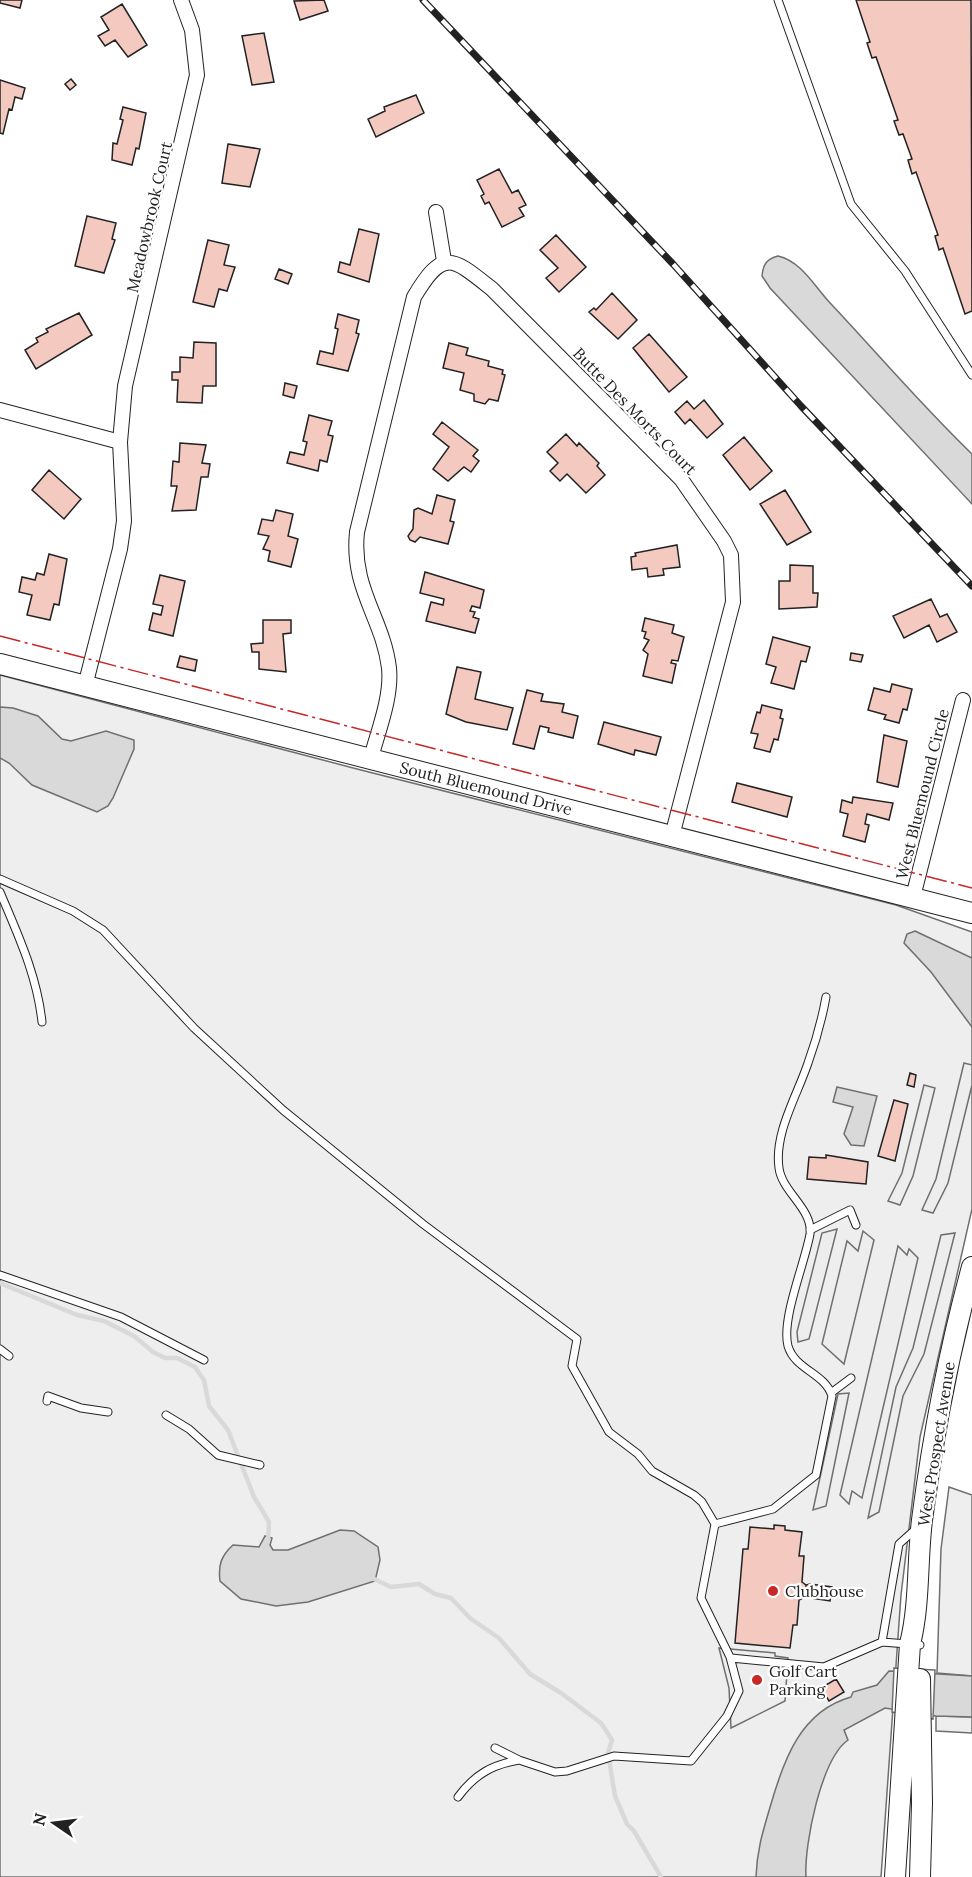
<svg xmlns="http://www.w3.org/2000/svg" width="972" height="1877" viewBox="0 0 972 1877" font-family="Lora,serif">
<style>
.green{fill:#eee;stroke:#6f6f6f;stroke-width:1.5}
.parking{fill:#ededed;stroke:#6f6f6f;stroke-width:1.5}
.water{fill:#d9d9d9;stroke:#6f6f6f;stroke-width:1.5}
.pier{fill:#fff;stroke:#6f6f6f;stroke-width:1.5}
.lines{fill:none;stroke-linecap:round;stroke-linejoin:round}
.stream{stroke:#d9d9d9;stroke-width:4.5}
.building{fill:#f3c9c0;stroke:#222;stroke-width:1.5}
.lane-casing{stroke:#222;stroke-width:9}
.street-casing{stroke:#222;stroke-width:16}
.secondary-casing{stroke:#222;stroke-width:22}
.lane{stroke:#fff;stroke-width:7}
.street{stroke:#fff;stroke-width:14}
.secondary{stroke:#fff;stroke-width:20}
.rail-casing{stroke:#222;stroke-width:7}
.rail{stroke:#fff;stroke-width:4.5;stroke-dasharray:14;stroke-linecap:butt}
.power{stroke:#c62828;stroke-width:1.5;stroke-dasharray:21 4.5 3 4.5;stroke-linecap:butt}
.poi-dot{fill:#c62828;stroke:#fff;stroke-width:2}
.labels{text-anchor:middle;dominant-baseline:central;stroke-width:4.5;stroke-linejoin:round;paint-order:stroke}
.street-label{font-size:16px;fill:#222;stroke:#fff}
.poi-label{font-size:16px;fill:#222;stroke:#fff;text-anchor:start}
</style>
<rect width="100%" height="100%" fill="#fff"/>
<!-- green -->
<path class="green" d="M 0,675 L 357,769 L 896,905 L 972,932 L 972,1209 L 920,1437 L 901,1595 L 881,1877 L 0,1877 Z
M 949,1487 L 972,1495 L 972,1676 L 937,1673 L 941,1549 Z
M 936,1716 L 972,1717 L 972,1733 L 936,1731 Z"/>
<!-- parking -->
<path class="parking" d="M 964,1063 L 972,1065 L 972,1085 L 948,1183 L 933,1213 L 922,1210 L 936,1179 Z
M 924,1085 L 935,1088 L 913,1176 L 900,1205 L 888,1201 L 902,1173 Z
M 837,1229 L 809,1339 L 798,1342 L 797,1332 L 822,1233 Z
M 863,1231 L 874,1240 L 844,1364 L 822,1344 L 847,1241 L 858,1251 Z
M 955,1233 L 924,1354 L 903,1396 L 879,1512 L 868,1518 L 896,1387 L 913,1348 L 941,1235 Z
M 898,1246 L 907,1255 L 909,1249 L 918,1258 L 862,1498 L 852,1491 L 849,1504 L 840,1495 Z
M 849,1393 L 826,1506 L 813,1510 L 838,1394 Z
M 719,1648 L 775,1653 L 775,1656 L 788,1658 L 785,1701 L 731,1728 L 729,1688 Z"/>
<!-- water -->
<path class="water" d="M 778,256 C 803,262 815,288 832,305 C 878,354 923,407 972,454 L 972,504 L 770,288 L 762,276 C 763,265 766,259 778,256 Z
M 0,707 L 13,708 L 38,716 L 62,739 L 71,741 L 106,731 L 134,740 L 134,749 L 113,798 L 108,806 L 97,812 L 32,785 L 9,763 L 0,758 Z
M 915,931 L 972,958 L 972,1027 L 931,972 L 904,943 L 907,934 Z
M 837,1087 L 877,1096 L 864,1146 L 851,1145 L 844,1134 L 853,1107 L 833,1102 Z
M 340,1530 L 354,1531 L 378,1547 L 380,1560 L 375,1581 L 308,1602 L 276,1606 L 241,1599 L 220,1581 C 218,1565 221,1556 233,1545 L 259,1547 L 265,1536 L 272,1538 L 270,1545 L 273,1550 L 288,1550 Z
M 889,1671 L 972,1676 L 972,1717 L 936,1716 L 885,1708 L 844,1730 L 848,1740 C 821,1759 804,1845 806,1877 L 756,1877 C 757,1849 763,1831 771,1804 C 784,1759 801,1711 851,1697 L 853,1692 L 877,1685 Z"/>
<!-- pier -->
<path class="pier" d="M 894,1668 L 935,1670 L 933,1719 L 892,1712 Z"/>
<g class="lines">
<!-- stream -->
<path class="stream" d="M 0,1283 L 77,1315 L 104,1321 L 134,1336 L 153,1352 L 165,1358 L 177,1358 L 195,1367 L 204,1380 L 209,1406 L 228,1430 L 254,1497 L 269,1522 L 268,1542
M 370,1577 L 391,1587 L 419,1584 L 435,1594 L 451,1598 L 471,1619 L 499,1638 L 530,1674 L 561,1693 L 601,1723 L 612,1740 L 608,1753 L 615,1796 L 627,1824 L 634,1831 L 661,1877"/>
</g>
<!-- building -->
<path class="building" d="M 0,0 L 22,0 L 20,8 L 0,3 Z
M 324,0 L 328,11 L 300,20 L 294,1 Z
M 856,0 L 971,0 L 972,311 L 965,314 L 943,248 L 939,250 L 935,236 L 938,235 L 916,172 L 912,174 L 908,160 L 912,159 L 903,134 L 899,135 L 894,121 L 898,120 L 876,57 L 872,58 L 867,43 L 870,42 Z
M 122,4 L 147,45 L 128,57 L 115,40 L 105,46 L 98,36 L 109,30 L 101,17 Z
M 264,33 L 274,82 L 252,85 L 242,36 Z
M 71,79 L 76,85 L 70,90 L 65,84 Z
M 0,80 L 25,88 L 22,99 L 15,97 L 12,110 L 9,109 L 3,134 L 0,133 Z
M 416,95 L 424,113 L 376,137 L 368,119 L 385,111 L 384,107 Z
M 123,107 L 146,113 L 139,149 L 136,148 L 132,165 L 112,160 L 113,143 L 117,144 L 123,120 L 120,119 Z
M 228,144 L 260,149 L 250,187 L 222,183 Z
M 499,169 L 512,193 L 518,190 L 526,205 L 519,208 L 524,216 L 502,227 L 489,202 L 485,204 L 481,196 L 484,194 L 477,180 Z
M 87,216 L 116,223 L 112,239 L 115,240 L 104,273 L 75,266 Z
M 359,229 L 379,234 L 369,282 L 338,272 L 340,262 L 350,265 Z
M 556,235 L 586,267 L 559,292 L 546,278 L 558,268 L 540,250 Z
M 208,240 L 229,245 L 224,265 L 235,267 L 227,291 L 219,289 L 214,307 L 193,302 Z
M 279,269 L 292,274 L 288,284 L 275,279 Z
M 612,293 L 637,320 L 618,339 L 589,312 L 594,308 L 596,310 Z
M 79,313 L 92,335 L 36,369 L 25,350 L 38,342 L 36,338 L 48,332 L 46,329 Z
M 338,314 L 359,320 L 356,333 L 359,334 L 348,371 L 317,364 L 320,351 L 333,354 L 338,329 L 335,328 Z
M 649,334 L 687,377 L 669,392 L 633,348 Z
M 194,342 L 216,343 L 216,386 L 203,386 L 202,403 L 177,402 L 178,380 L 172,380 L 172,372 L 180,372 L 180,357 L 193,358 Z
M 449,343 L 468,348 L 466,355 L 489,361 L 488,366 L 503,370 L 502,374 L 505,375 L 498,401 L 489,399 L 485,404 L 474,401 L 474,394 L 460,390 L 464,373 L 443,368 Z
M 285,383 L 297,386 L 294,398 L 283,395 Z
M 704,400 L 723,424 L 707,438 L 690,419 L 685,424 L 675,412 L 687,401 L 694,409 Z
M 309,415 L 332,421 L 328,435 L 333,436 L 327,462 L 320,460 L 318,471 L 287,463 L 290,452 L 304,455 L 307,442 L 303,441 Z
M 442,422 L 478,450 L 473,456 L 479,461 L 471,472 L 464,467 L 448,481 L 433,469 L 449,447 L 433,434 Z
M 566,434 L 577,446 L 579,443 L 599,463 L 597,466 L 605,475 L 586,493 L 567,474 L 560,481 L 550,471 L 558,463 L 547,452 Z
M 744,437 L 772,471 L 750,490 L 723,455 Z
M 180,443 L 206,445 L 202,463 L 210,464 L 208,477 L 201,477 L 196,510 L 172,511 L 177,486 L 171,486 L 173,461 L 179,462 Z
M 49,470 L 81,499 L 64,519 L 32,490 Z
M 785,490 L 811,532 L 787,545 L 760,504 Z
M 437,495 L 455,500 L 450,521 L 454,522 L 448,544 L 420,537 L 415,542 L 410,540 L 408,536 L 413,529 L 414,510 L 418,508 L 432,514 Z
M 276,510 L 293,514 L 288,536 L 298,539 L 291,567 L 268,561 L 270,551 L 263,549 L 269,536 L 258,534 L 262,519 L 273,521 Z
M 677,545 L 680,567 L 663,569 L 664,575 L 648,577 L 647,568 L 632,570 L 631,557 L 636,556 L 635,553 Z
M 49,554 L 67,559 L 59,605 L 54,604 L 50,620 L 27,615 L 32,595 L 19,592 L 22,577 L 35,580 L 37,573 L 44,575 Z
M 790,565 L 813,566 L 813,593 L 818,593 L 817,607 L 779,609 L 779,581 L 790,581 Z
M 425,572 L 484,590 L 480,608 L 472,606 L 470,611 L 475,612 L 473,617 L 479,619 L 475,633 L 426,621 L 431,602 L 443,605 L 444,599 L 420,593 Z
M 160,575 L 185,581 L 173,636 L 149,630 L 153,613 L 161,615 L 163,606 L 153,604 Z
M 931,599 L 940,617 L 947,614 L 957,632 L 937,642 L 929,625 L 904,638 L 893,616 Z
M 645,618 L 674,625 L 672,633 L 684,637 L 678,661 L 672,660 L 671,663 L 676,664 L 672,683 L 643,676 L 648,654 L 643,650 L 649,640 L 644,638 L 646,632 L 642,631 Z
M 263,620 L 291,620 L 291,633 L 283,634 L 286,672 L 259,669 L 259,652 L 252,652 L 251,644 L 263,643 Z
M 773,637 L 810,647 L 806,662 L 801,661 L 794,689 L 771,683 L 776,667 L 766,664 Z
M 851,653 L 863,655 L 861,662 L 850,660 Z
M 180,656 L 197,660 L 195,671 L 177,667 Z
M 457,667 L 481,672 L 475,699 L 513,708 L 507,730 L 466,722 L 446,714 Z
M 892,684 L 912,689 L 907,710 L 903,709 L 899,723 L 884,719 L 886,715 L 868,710 L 874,688 L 890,692 Z
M 527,690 L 543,694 L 541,701 L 564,704 L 562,712 L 578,716 L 573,738 L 548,732 L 549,728 L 540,726 L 534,749 L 513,744 Z
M 762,705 L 782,710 L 780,718 L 783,719 L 778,740 L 774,739 L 770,752 L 754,748 L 758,734 L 751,733 L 757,712 L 760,713 Z
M 604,722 L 661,737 L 656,755 L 635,750 L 634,755 L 598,744 Z
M 884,735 L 907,741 L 898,787 L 877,782 Z
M 737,783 L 792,797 L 787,817 L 732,802 Z
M 853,797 L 893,803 L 889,820 L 867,814 L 865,824 L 869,825 L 865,842 L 843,836 L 848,814 L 840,812 L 842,800 L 852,803 Z
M 910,1073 L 916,1075 L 914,1087 L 907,1085 Z
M 894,1100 L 908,1104 L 895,1161 L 878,1156 Z
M 826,1155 L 868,1162 L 866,1184 L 807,1179 L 809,1157 L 826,1158 Z
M 774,1525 L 785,1526 L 785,1530 L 802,1532 L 799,1556 L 804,1556 L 802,1582 L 806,1585 L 805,1597 L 799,1600 L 797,1625 L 793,1625 L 790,1648 L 735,1643 L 743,1549 L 748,1549 L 750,1527 L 774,1529 Z
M 810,1584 L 832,1587 L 830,1601 L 805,1597 L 806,1585 Z
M 836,1679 L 844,1692 L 829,1701 L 821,1688 Z"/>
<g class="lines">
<!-- lane casing -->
<g class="lane-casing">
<path id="lane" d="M 778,0 L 851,204 L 905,271 L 972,375
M 0,879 L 73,911 L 103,930 L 194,1028 L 283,1110 L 423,1224 L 577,1339 L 572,1366 L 609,1432 L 638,1454 L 652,1471 L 694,1495 L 702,1502 L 715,1524 L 701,1598 L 730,1657 L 739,1691 L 727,1716 L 691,1761 L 614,1756 L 567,1771 L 555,1772 L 519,1760 L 495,1748
M 0,892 C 18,935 37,975 42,1022
M 810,1230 L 850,1210 L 856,1225
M 0,1275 L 121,1317 L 204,1360
M 0,1349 L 9,1356
M 831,1393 L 851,1378
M 47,1401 L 48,1396 L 81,1408 L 108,1412
M 166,1415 L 189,1429 L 218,1455 L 260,1465
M 715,1524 L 773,1509 L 816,1475 L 832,1396 C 825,1373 795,1370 788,1346 C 781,1319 805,1263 810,1234 C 813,1209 782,1192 779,1168 C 774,1133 797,1096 808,1063 C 816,1041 822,1019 826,997
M 882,1642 L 899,1544 L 918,1527
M 731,1658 L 824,1667 L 882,1642 L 920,1645
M 458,1797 C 475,1774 492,1765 519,1760"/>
</g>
<!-- street casing -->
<g class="street-casing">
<path id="street" d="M 436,212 L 444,261
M 0,410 L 120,442
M 85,686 L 120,549 L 124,521 L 120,442 L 125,386 L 197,75 L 192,30 L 181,0
M 371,758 C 378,731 392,697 389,668 C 383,618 351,589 357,532 L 414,297 C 443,248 452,257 492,289 L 681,479 L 724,541 L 731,555 L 733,602 L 672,836
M 913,897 L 963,700"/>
</g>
<!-- secondary casing -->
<g class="secondary-casing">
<path id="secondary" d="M 0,664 L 972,913
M 895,1877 L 910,1644 C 920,1604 917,1561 922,1520 C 933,1435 949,1351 972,1267
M 920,1877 L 922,1803 L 920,1679"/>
</g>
<!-- lane -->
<use href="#lane" class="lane"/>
<!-- street -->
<use href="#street" class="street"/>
<!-- secondary -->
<use href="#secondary" class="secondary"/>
<!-- rail casing -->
<g class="rail-casing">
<path id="rail" d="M 423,0 L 673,264 L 801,406 L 972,586"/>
</g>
<!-- rail -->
<use href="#rail" class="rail"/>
<!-- power -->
<path class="power" d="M 0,636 L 972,888"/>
</g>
<!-- markers -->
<g class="poi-dot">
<circle cx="773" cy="1591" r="6"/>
<circle cx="757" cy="1680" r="6"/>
</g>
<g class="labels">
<!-- street labels -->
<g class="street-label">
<text transform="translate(149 217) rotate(-77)">Meadowbrook Court</text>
<text transform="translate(635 411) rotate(46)">Butte Des Morts Court</text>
<text transform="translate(486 788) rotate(14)">South Bluemound Drive</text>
<text transform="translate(922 794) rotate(-76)">West Bluemound Circle</text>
<text transform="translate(936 1444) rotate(-81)">West Prospect Avenue</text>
</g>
<!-- poi labels -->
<g class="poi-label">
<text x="785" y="1591">Clubhouse</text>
<text x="769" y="1671">Golf Cart<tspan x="769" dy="18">Parking</tspan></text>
</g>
</g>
<!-- north arrow -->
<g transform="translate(54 1823) rotate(284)" stroke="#ffffff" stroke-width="4.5" paint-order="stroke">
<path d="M0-4.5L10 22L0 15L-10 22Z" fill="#222222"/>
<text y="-9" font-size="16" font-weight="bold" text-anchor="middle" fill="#222222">N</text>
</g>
</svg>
